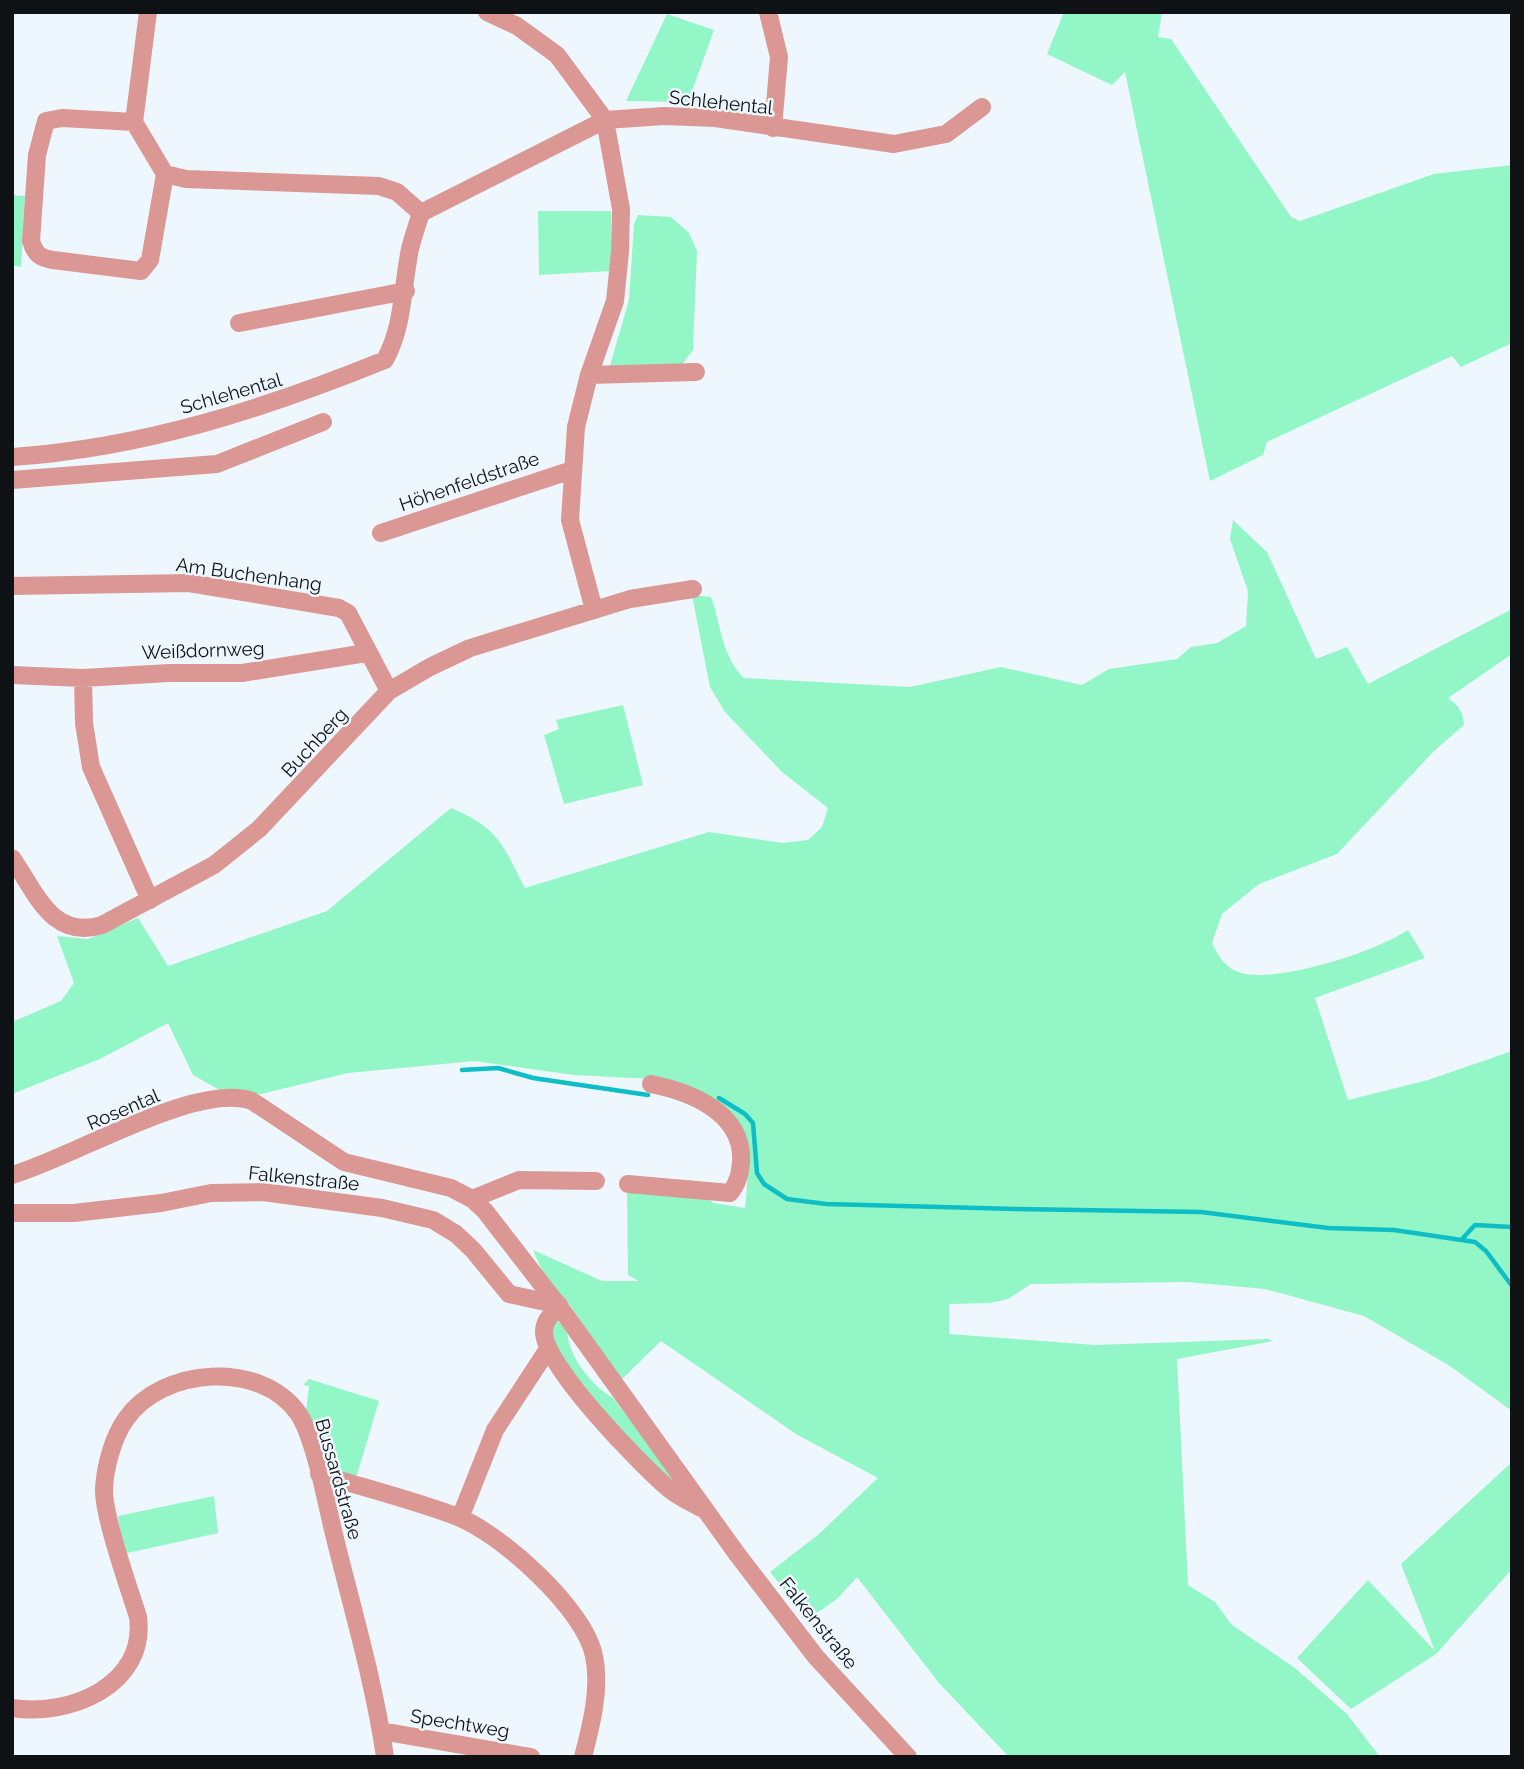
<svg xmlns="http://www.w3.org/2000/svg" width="1524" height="1769" viewBox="0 0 1524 1769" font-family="Raleway,sans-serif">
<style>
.green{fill:#92f6c7}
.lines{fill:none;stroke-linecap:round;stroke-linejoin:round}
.stream{stroke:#0ebec6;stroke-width:4.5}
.minor{stroke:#db9793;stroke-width:18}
.labels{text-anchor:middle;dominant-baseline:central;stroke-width:5;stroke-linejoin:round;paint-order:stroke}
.street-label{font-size:19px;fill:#0f1214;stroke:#eef7fd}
</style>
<rect width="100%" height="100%" fill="#eef7fd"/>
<!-- green -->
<path class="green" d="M 1064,12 L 1162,12 L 1158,37 L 1171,39 L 1291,217 L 1300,221 L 1434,174 L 1512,165 L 1512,343 L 1461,367 L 1452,356 L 1267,442 L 1263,455 L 1210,481 L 1125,72 L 1112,85 L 1047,54 Z
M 667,14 L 714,30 L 688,102 L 626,101 Z
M 12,195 L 25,196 L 21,267 L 12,265 Z
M 538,211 L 611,211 L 611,271 L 539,275 Z
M 638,215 L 671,217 L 689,233 L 697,251 L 693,350 L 681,366 L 609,369 L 629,300 L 634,224 Z
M 1233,520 L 1267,552 L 1316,659 L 1347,647 L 1368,684 L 1512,609 L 1512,654 L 1448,698 C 1459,706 1463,711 1464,725 L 1434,751 L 1337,854 L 1259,884 L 1222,914 L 1212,943 C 1218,956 1226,969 1241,973 C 1279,983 1375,952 1408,930 L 1425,958 L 1315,998 L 1348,1100 L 1428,1080 L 1512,1051 L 1512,1411 L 1450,1366 L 1364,1316 L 1265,1289 L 1187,1282 L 1031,1284 L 1008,1299 L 990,1303 L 949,1304 L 949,1334 L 1095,1345 L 1268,1339 L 1273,1341 L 1177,1359 L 1188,1585 L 1215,1602 L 1232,1625 L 1295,1668 L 1347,1714 L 1380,1757 L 1009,1757 L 939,1683 L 857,1577 L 837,1599 L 808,1619 L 770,1572 L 819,1534 L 878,1478 L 796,1434 L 661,1341 L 621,1380 L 570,1305 L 548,1284 L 533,1250 L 602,1281 L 639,1281 L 628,1275 L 627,1187 L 709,1198 L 713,1203 L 745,1208 C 748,1182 750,1155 741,1130 L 653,1079 L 574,1075 L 475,1061 L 348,1073 L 261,1094 L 230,1096 L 193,1075 L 168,1023 L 100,1059 L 12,1094 L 12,1022 L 61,1001 L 74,983 L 57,936 L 88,939 L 138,918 L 168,966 L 327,911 L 451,808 C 499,828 502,844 525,888 L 709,832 L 783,843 L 808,840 L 822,827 L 828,808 L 782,772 L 725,712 L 710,687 L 692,595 L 711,597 C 721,625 722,657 744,678 L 910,687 L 1001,667 L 1082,685 L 1109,669 L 1177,659 L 1191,647 L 1217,643 L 1246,626 L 1248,591 L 1230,539 Z
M 623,705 L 643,785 L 564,804 L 544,735 L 559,729 L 556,720 Z
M 557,1320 L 567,1331 C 568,1356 592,1386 613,1398 L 684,1491 L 652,1467 L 551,1348 L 553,1323 Z
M 309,1379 L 379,1401 L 356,1478 L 327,1468 L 306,1411 L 309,1386 L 303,1385 Z
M 1512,1462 L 1512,1569 L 1436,1654 L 1351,1709 L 1297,1658 L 1368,1580 L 1435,1651 L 1401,1564 Z
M 214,1496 L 218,1533 L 123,1554 L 118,1516 Z"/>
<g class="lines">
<!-- stream -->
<path class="stream" d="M 462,1070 L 498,1068 L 533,1078 L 648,1095
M 719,1098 L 745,1114 L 753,1123 L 757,1173 L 764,1184 L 787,1199 L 826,1204 L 1016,1209 L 1201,1212 L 1328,1228 L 1394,1230 L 1475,1242 L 1486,1251 L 1512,1286
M 1463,1238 L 1475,1225 L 1512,1227"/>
<!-- minor -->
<path class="minor" d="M 148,12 L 134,122 L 165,174 L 186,179 L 379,186 L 397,192 L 421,213
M 487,12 L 517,26 L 557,55 L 605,120 L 621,209 L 620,252 L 615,301 L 589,375 L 576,427 L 570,520 L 594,610
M 768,12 L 779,57 L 773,128
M 134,122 L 62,118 L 46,121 L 37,155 L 31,241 C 35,254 40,258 53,260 L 141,271 L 150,260 L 165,174
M 239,323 L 406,291
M 589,375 L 696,372
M 12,457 C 143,448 264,409 385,360 C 404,325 402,288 410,249 C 413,237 417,225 421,213 L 605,120 L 664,116 L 715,118 L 894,144 L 946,134 L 982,107
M 12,480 L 217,464 L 323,422
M 381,533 L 572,470
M 12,586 L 189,583 L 339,608 L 348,613 L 389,691
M 12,675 L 83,678 L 169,673 L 242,673 L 366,653
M 83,678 L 84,723 L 91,767 L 150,900
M 12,858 C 37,894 52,940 102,925 L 214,865 L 259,829 L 389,691 L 430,667 L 470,648 L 630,599 L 693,589
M 12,1175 C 72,1158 197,1081 252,1101 L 344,1162 L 451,1188 L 472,1199 L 485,1211 L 564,1313 L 737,1554 L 816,1657 L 908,1757
M 628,1184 L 730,1193 C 738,1183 740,1174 741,1162 C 744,1113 691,1092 651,1084
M 472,1199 L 519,1180 L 596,1181
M 12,1213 L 74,1213 L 161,1203 L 211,1193 L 263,1192 L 382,1208 L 433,1220 L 456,1234 L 473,1250 L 509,1294 L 559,1305
M 559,1305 C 552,1315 544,1320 544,1332 C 544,1366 641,1465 669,1489 C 679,1497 690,1502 701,1508
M 319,1474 C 365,1488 413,1500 458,1517 C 501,1534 585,1609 594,1656 C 601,1688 591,1726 583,1757
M 460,1518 L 495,1430 L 548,1349
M 12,1708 C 70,1717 147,1685 138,1617 C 129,1588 103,1515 104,1489 C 105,1467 113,1437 126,1419 C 162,1367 261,1360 298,1413 C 314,1436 326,1501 333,1530 C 351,1605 374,1680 385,1757
M 381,1731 L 531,1757"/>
</g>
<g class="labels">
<!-- street labels -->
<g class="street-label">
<text transform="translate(721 102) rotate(6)">Schlehental</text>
<text transform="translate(231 393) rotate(-16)">Schlehental</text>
<text transform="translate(469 481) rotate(-19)">Höhenfeldstraße</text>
<text transform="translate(249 574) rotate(8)">Am Buchenhang</text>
<text transform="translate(203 650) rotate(-2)">Weißdornweg</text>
<text transform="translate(314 742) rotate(-47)">Buchberg</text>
<text transform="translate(123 1109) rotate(-23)">Rosental</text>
<text transform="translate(304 1178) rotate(6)">Falkenstraße</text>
<text transform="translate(339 1479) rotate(74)">Bussardstraße</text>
<text transform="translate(819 1623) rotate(51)">Falkenstraße</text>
<text transform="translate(460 1723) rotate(9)">Spechtweg</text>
</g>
</g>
<!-- border -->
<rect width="1524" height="1769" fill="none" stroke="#0f1214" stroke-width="28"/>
</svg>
